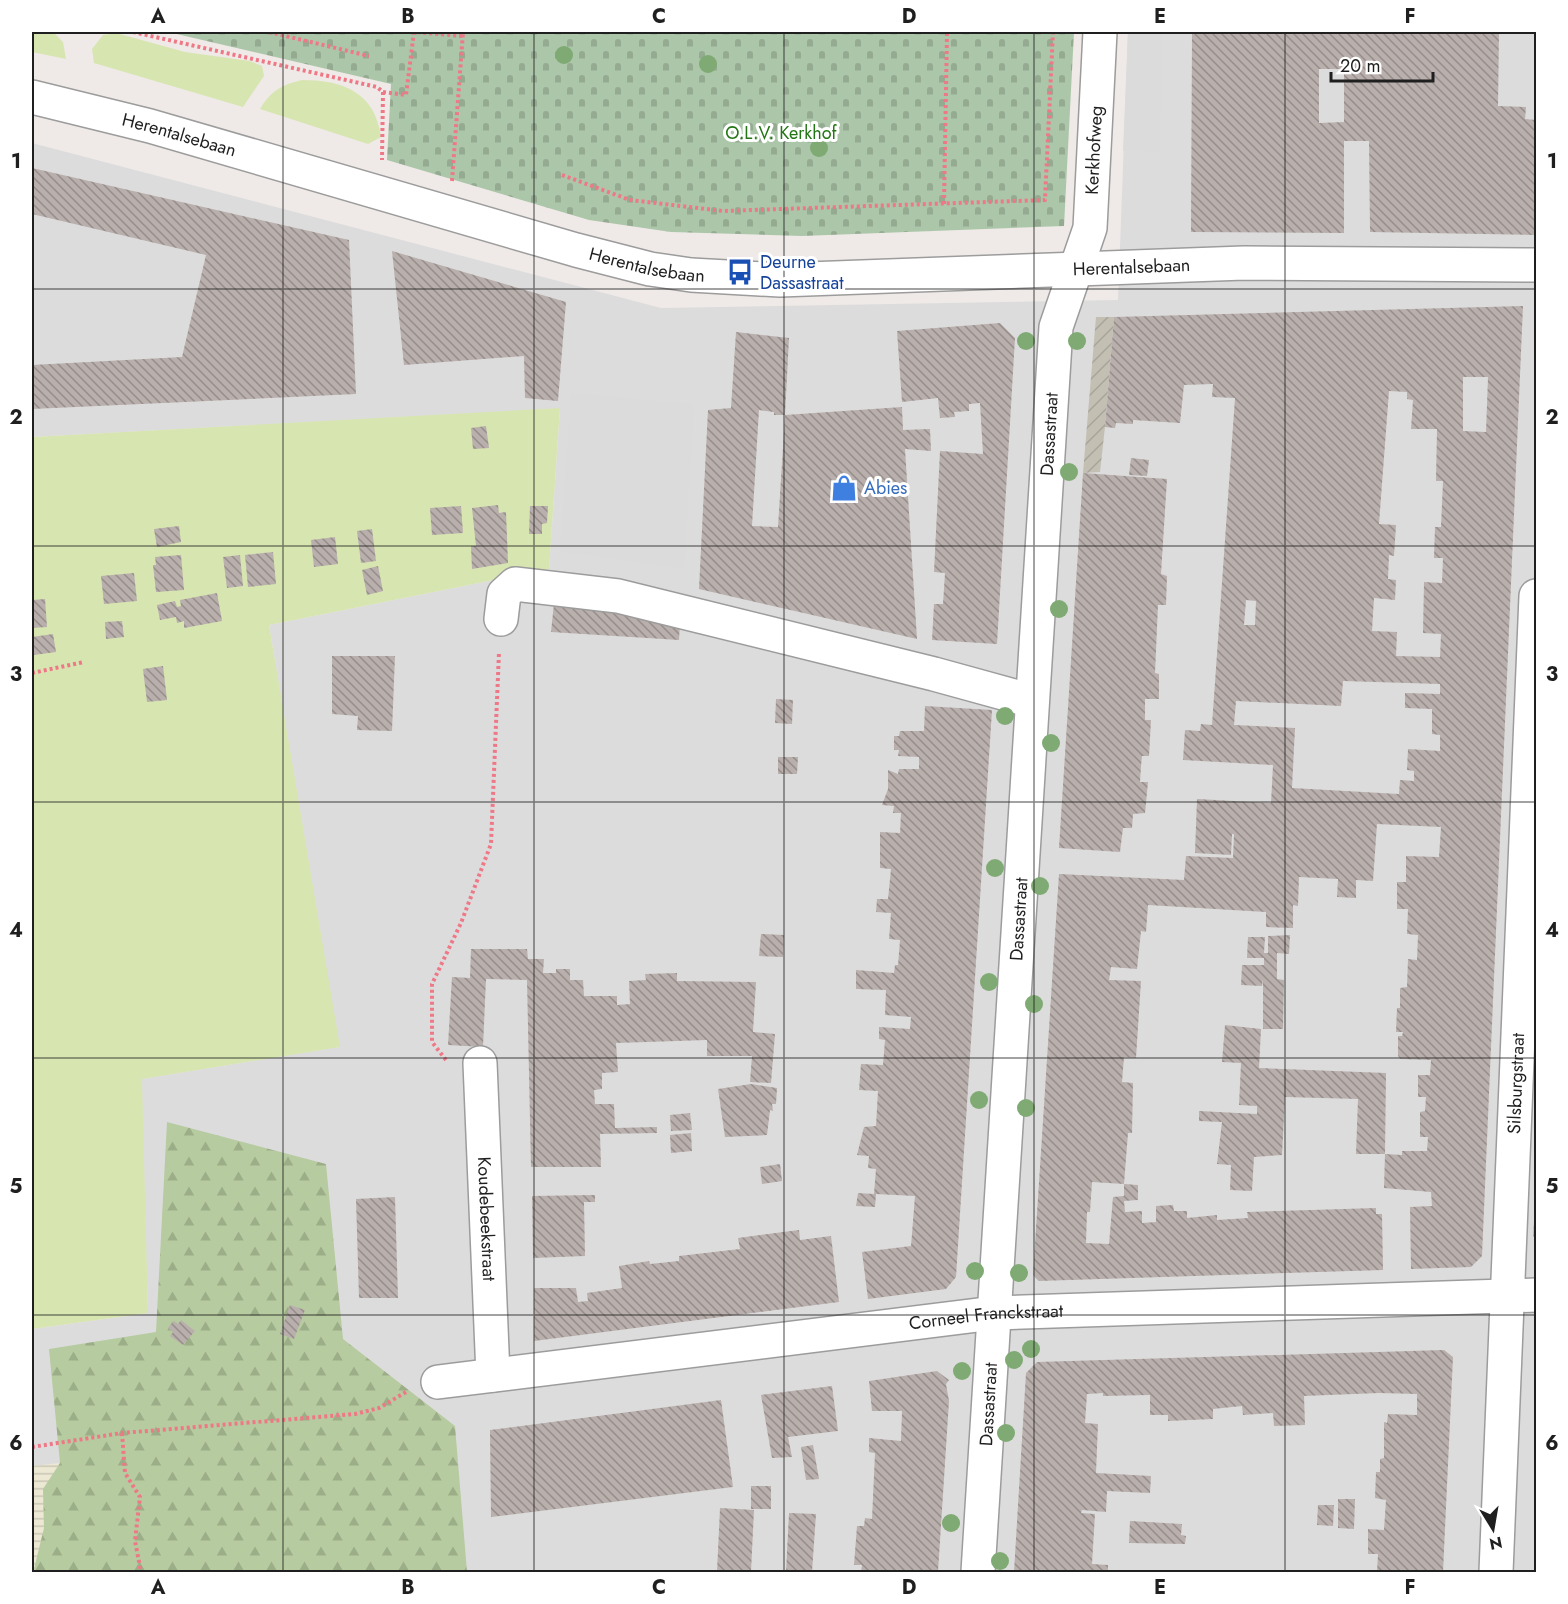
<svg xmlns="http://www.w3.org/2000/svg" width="1568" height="1604" viewBox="0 0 1568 1604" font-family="Jost,sans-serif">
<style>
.residential{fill:#dddcdd}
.construction{fill:url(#construction-furrows)}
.farmland{fill:url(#farmland-rules)}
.grass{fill:#d7e5b1}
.forest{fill:url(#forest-firs)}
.cemetery{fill:url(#cemetery-stones)}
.parking{fill:#dbdbdb}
.building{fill:url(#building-back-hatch);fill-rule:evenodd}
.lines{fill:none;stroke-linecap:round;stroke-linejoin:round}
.minor-casing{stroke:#9c9c9c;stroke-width:36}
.path{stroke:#ef7887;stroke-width:4;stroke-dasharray:3 3;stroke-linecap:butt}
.minor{stroke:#fff;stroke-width:33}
.tree{fill:#7faa73}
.grid{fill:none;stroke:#1f1f1f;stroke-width:1.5;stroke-opacity:0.55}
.labels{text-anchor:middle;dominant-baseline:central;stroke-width:6;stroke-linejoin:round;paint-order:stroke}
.park-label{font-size:18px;fill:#237614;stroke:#fff}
.street-label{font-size:18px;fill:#1f1f1f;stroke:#fff}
.transit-label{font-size:18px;fill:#164399;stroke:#fff;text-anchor:start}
.shop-label{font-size:18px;fill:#366cbe;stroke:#fff;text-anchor:start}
.neatline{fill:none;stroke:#1f1f1f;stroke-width:2}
.grid-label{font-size:20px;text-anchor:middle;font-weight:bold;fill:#1f1f1f}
</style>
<defs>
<pattern id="construction-furrows" width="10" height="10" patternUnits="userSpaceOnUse" patternTransform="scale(1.5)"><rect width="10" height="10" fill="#c3bfb3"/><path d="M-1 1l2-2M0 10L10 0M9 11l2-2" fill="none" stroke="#a7a49a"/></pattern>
<pattern id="farmland-rules" width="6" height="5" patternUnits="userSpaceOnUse" patternTransform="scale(1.5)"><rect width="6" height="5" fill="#ece8d3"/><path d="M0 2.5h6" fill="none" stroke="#cac7b5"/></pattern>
<pattern id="forest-firs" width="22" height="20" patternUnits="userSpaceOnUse" patternTransform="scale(1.5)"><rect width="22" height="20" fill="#b6cb9f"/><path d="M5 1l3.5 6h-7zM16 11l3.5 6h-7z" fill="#9cae88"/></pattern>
<pattern id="cemetery-stones" width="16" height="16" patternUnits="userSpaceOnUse" patternTransform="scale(1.5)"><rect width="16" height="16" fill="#acc6a9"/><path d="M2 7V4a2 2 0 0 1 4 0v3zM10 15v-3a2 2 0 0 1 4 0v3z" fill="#94aa91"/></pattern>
<pattern id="building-back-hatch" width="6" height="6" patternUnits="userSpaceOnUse" patternTransform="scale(1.5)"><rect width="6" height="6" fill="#b9afac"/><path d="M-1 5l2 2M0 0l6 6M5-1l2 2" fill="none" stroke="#968e8b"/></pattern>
</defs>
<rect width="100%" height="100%" fill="#efeae7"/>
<!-- residential -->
<path class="residential" d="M 1128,32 L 1536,32 L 1536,1572 L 32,1572 L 32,1329 L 148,1313 L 141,1079 L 339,1047 L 269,625 L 549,569 L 560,409 L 32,437 L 32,143 L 661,308 L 1118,300 Z"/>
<!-- construction -->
<path class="construction" d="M 1096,317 L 1114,317 L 1105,427 L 1100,472 L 1083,473 Z"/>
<!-- farmland -->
<path class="farmland" d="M 60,1463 L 53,1572 L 32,1572 L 32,1466 Z"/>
<!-- grass -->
<path class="grass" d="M 32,32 L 53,32 L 63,42 L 66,59 L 32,52 Z
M 116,33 L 185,52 L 250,61 L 262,66 L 264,76 L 243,107 L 94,63 L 92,49 L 103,35 Z
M 302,80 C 343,80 375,92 381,137 L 368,144 L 260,109 C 271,91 281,85 302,80 Z
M 560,408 L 549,569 L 269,625 L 340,1047 L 142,1079 L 148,1313 L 32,1329 L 32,437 Z"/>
<!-- forest -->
<path class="forest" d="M 167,1122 L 326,1164 L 343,1339 L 455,1426 L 467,1572 L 36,1572 L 34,1569 L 44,1528 L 43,1489 L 60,1463 L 49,1349 L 156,1332 Z"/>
<!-- cemetery -->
<path class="cemetery" d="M 168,32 L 1074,32 L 1064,226 L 802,236 L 671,232 L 589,220 L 387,160 L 391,84 Z"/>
<!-- parking -->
<path class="parking" d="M 1128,32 L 1162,32 L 1160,152 L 1123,151 Z
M 571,393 L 694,404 L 684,569 L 560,551 Z"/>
<!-- building -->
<path class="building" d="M 1192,32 L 1499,32 L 1498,106 L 1526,107 L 1525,119 L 1536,120 L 1536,235 L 1370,232 L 1369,141 L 1344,141 L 1344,233 L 1191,232 ZM 1319,69 L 1344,69 L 1344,122 L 1319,123 Z
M 32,168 L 349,240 L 356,394 L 32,409 L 32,365 L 182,357 L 206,255 L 32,214 Z
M 392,251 L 566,302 L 558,401 L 525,398 L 524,356 L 404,365 Z
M 1523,306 L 1482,1256 L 1471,1267 L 1411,1269 L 1410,1207 L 1432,1206 L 1431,1192 L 1384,1188 L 1385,1154 L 1356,1154 L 1358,1099 L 1285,1097 L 1282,1155 L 1254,1157 L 1252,1191 L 1230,1190 L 1231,1165 L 1217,1164 L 1222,1122 L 1199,1121 L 1199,1111 L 1257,1114 L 1257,1106 L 1239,1105 L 1241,1063 L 1222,1062 L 1225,1025 L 1261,1029 L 1259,1068 L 1386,1073 L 1385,1154 L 1402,1155 L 1402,1151 L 1427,1151 L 1428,1137 L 1420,1137 L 1420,1112 L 1425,1111 L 1426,1097 L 1418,1097 L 1418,1075 L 1430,1075 L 1431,1060 L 1401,1059 L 1398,1056 L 1398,1036 L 1402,1036 L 1403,1032 L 1396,1032 L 1397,1008 L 1400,1008 L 1400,988 L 1407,987 L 1408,959 L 1417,960 L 1418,935 L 1407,934 L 1408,909 L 1397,909 L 1397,882 L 1406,882 L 1406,856 L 1439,857 L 1441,827 L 1377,824 L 1373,881 L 1356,880 L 1356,898 L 1337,897 L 1338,879 L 1299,877 L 1298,906 L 1293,905 L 1293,928 L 1266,927 L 1266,912 L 1148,905 L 1146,932 L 1141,931 L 1137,969 L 1111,967 L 1109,980 L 1141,981 L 1136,1058 L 1124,1057 L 1122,1082 L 1133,1083 L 1132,1133 L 1128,1133 L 1124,1184 L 1092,1182 L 1090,1212 L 1087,1212 L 1086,1243 L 1109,1244 L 1113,1197 L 1124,1196 L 1124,1184 L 1138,1185 L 1138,1200 L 1124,1201 L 1125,1212 L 1142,1211 L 1142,1223 L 1156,1222 L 1156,1206 L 1173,1205 L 1174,1211 L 1187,1211 L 1187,1218 L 1217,1215 L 1217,1220 L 1248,1218 L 1247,1212 L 1376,1208 L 1376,1214 L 1382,1214 L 1383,1270 L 1039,1281 L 1033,1275 L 1059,874 L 1184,880 L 1186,856 L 1233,858 L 1234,834 L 1232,834 L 1231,855 L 1195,853 L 1197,799 L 1271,803 L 1273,765 L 1183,760 L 1185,730 L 1200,731 L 1201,724 L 1212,725 L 1235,398 L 1212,397 L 1213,384 L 1184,385 L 1180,423 L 1133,420 L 1133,424 L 1116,423 L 1115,428 L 1105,427 L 1114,317 ZM 1463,377 L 1488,377 L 1486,432 L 1463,431 ZM 1389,391 L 1407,392 L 1407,399 L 1413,400 L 1411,429 L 1437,429 L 1436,481 L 1443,481 L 1441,527 L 1435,527 L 1434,558 L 1443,558 L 1442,583 L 1424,582 L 1423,633 L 1441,634 L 1440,657 L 1396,656 L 1397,632 L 1372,631 L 1374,598 L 1395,600 L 1396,580 L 1388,579 L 1389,555 L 1394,556 L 1396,525 L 1379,524 ZM 1246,600 L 1256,601 L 1255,625 L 1244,625 ZM 1343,681 L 1440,684 L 1440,694 L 1405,693 L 1405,708 L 1432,709 L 1432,734 L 1440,735 L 1440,751 L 1408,749 L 1407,770 L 1414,771 L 1414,781 L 1400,780 L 1399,794 L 1292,788 L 1295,728 L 1234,725 L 1236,701 L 1341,706 Z
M 1000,323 L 1015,338 L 997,644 L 932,640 L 934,604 L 943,604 L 945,573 L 934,572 L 940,451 L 983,454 L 980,403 L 969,404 L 969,411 L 954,412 L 955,417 L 940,418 L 938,398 L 902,402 L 897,331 Z
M 736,332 L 789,338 L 785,415 L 774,415 L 774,412 L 759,410 L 752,526 L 778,527 L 785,415 L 902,407 L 903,430 L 930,429 L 931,451 L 905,449 L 917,639 L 699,589 L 708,410 L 731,408 Z
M 486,426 L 489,448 L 473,449 L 471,428 Z
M 1131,458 L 1149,460 L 1147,476 L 1129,475 Z
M 1083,473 L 1167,479 L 1161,574 L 1167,576 L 1166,605 L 1158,605 L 1155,673 L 1159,674 L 1159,699 L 1145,699 L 1145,720 L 1151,720 L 1149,756 L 1142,756 L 1141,766 L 1140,782 L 1148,782 L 1145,813 L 1133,814 L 1132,828 L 1123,828 L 1120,852 L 1059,848 Z
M 498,505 L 499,513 L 506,512 L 508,563 L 472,569 L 471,546 L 476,546 L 472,508 Z
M 461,506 L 463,533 L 432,535 L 430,508 Z
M 530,506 L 548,506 L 547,523 L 542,524 L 542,534 L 529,534 Z
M 179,526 L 181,542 L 157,547 L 154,529 Z
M 372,529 L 376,561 L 361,563 L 357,531 Z
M 335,537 L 338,564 L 314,567 L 311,540 Z
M 273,552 L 276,584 L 248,587 L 245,555 Z
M 181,555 L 184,590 L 156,592 L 153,565 L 156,565 L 155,557 Z
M 240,555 L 243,586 L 227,588 L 223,557 Z
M 378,566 L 383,591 L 367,595 L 362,570 Z
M 134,573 L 137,601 L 104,604 L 101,576 Z
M 217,593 L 222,621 L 184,628 L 184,621 L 177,623 L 176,617 L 160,620 L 157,605 L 175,601 L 177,607 L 181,606 L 180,600 Z
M 45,599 L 47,627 L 32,628 L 32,600 Z
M 554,603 L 620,606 L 680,623 L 679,640 L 551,632 Z
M 122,621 L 124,637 L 106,639 L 105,622 Z
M 53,634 L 56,652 L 34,655 L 32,637 Z
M 332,656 L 395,656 L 392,731 L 357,730 L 358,716 L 332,714 Z
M 163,666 L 167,700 L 147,702 L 143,669 Z
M 776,699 L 793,700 L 792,724 L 775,723 Z
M 925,706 L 992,710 L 956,1277 L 946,1289 L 868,1299 L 862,1252 L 911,1246 L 915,1196 L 876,1194 L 875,1207 L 856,1206 L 858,1193 L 874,1194 L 876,1169 L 868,1168 L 869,1156 L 857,1155 L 864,1127 L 876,1126 L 878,1091 L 859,1090 L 861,1064 L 883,1065 L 885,1040 L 879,1039 L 879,1027 L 910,1029 L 911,1017 L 885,1015 L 886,990 L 856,989 L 856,970 L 894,973 L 895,965 L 898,965 L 900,940 L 889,939 L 891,913 L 876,912 L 877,899 L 888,899 L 891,869 L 880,868 L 880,832 L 900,833 L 901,813 L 893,813 L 894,806 L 882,805 L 888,789 L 888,770 L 898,774 L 899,769 L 919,769 L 919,757 L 898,756 L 899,750 L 894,750 L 894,736 L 899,736 L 900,731 L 924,731 Z
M 778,757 L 798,757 L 797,774 L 778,774 Z
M 761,934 L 784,935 L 783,957 L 759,956 Z
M 1290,935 L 1289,954 L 1277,953 L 1277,979 L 1284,980 L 1283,1029 L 1263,1029 L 1263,979 L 1262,986 L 1241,985 L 1242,965 L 1264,965 L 1264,958 L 1247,958 L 1248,937 L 1265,937 L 1264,953 L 1268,953 L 1268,936 Z
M 471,949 L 527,949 L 528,959 L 544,959 L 543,973 L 556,973 L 556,969 L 570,969 L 570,980 L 583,980 L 584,996 L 617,996 L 617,1005 L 630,1004 L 629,981 L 646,980 L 645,974 L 677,973 L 677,981 L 756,982 L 753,1032 L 775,1034 L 771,1083 L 750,1082 L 752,1056 L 707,1056 L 707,1040 L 616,1043 L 618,1072 L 602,1073 L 602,1089 L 594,1090 L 595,1104 L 614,1104 L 615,1128 L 657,1127 L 657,1133 L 600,1134 L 601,1167 L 531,1167 L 527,980 L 486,979 L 483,1047 L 448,1045 L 452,977 L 470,978 Z
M 751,1084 L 777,1088 L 776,1104 L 772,1104 L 773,1111 L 770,1110 L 767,1135 L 725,1137 L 718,1089 Z
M 690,1113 L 692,1130 L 671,1131 L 670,1115 Z
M 691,1133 L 692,1151 L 671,1153 L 670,1135 Z
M 780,1164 L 782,1181 L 762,1184 L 760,1167 Z
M 595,1195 L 595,1202 L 584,1202 L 585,1256 L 533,1258 L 532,1196 Z
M 395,1197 L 398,1298 L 359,1298 L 356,1199 Z
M 1535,1206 L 1536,1206 L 1536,1238 L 1533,1236 Z
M 799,1230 L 800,1240 L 831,1236 L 839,1302 L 534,1341 L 534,1288 L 576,1288 L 578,1302 L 588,1301 L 587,1293 L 622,1288 L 619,1266 L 649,1261 L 650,1264 L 679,1261 L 679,1256 L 740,1249 L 738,1238 Z
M 290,1305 L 305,1310 L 294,1339 L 280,1334 Z
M 181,1320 L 195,1331 L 183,1345 L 170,1336 L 173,1332 L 168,1328 L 174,1321 L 178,1324 Z
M 1444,1350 L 1453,1357 L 1443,1572 L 1377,1572 L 1378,1554 L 1368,1554 L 1368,1529 L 1384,1530 L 1386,1500 L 1375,1498 L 1376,1472 L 1380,1472 L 1380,1459 L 1384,1458 L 1384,1422 L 1387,1423 L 1388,1414 L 1417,1415 L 1417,1394 L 1379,1393 L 1304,1396 L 1305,1425 L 1274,1426 L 1273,1413 L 1243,1415 L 1242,1406 L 1213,1409 L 1213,1419 L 1168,1421 L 1168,1415 L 1150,1415 L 1150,1395 L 1103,1396 L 1103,1393 L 1087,1394 L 1085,1423 L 1098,1424 L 1096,1473 L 1151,1476 L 1150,1493 L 1107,1491 L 1106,1512 L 1082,1510 L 1081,1513 L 1095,1514 L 1092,1564 L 1108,1565 L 1108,1572 L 1014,1572 L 1026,1373 L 1037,1362 Z
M 937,1371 L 949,1380 L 946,1384 L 949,1401 L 938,1572 L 861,1572 L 862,1565 L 854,1565 L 857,1526 L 864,1526 L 865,1518 L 872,1519 L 875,1453 L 869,1452 L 869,1438 L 901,1441 L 902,1411 L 872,1411 L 869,1381 Z
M 832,1386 L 838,1431 L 788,1437 L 792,1457 L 772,1458 L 761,1395 Z
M 721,1400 L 733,1487 L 491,1517 L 490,1430 Z
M 813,1445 L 819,1479 L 806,1480 L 801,1447 Z
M 751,1486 L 771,1486 L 771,1509 L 751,1509 Z
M 1338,1499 L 1355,1499 L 1354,1529 L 1338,1528 Z
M 1318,1505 L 1334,1505 L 1333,1526 L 1317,1525 Z
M 720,1508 L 754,1510 L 751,1572 L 717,1572 Z
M 789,1513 L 816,1514 L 812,1572 L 786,1572 Z
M 1130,1521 L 1182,1524 L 1181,1535 L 1186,1536 L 1185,1544 L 1129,1543 Z"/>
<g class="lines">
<!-- minor casing -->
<g class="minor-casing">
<g id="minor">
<path id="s1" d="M 32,97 L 150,126 L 576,250 L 650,269 L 691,275 L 780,280 L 1244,263 L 1536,265"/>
<path d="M 501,619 L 504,594 L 515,584 L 618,596 L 934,674 L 1032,701"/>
<path id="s2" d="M 480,1063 L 493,1375"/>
<path id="s3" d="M 438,1382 L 994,1313 L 1536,1295"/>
<path id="s4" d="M 978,1572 L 1056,327 L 1090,228 L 1100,32"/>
<path id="s5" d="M 1496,1572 L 1536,596"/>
</g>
</g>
<!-- path -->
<path class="path" d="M 133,32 L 377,87 L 383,92 L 382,160
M 269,32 L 369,56
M 383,92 L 406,95 L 414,32 L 463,36
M 562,175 L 630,200 L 723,211 L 1045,200 L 1053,32
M 452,181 L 463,32
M 944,204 L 947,32
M 32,673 L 84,662
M 446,1060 L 432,1042 L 432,984 L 461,923 L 491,844 L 499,652
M 122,1433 L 125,1473 L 140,1497 L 135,1541 L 141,1572
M 32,1447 L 122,1433 L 355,1414 L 379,1408 L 406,1392"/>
<!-- minor -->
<use href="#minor" class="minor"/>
</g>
<!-- trees -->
<g class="tree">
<circle cx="564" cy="55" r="9"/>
<circle cx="708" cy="64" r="9"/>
<circle cx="819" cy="148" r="9"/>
<circle cx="1026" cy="341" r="9"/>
<circle cx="1077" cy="341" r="9"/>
<circle cx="1069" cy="472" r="9"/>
<circle cx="1059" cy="609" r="9"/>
<circle cx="1005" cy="716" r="9"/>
<circle cx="1051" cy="743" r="9"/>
<circle cx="995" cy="868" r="9"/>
<circle cx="1040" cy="886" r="9"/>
<circle cx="989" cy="982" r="9"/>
<circle cx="1034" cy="1004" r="9"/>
<circle cx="979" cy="1100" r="9"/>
<circle cx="1026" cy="1108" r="9"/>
<circle cx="975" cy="1271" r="9"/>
<circle cx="1019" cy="1273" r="9"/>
<circle cx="1031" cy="1349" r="9"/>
<circle cx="1014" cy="1360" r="9"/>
<circle cx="962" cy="1371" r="9"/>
<circle cx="1006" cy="1433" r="9"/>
<circle cx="951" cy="1523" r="9"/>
<circle cx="1000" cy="1561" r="9"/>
</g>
<!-- grid -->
<path class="grid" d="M 283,32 L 283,1572M 534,32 L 534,1572M 784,32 L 784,1572M 1034,32 L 1034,1572M 1285,32 L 1285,1572M 32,289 L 1536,289M 32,546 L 1536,546M 32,802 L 1536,802M 32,1058 L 1536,1058M 32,1315 L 1536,1315"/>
<!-- icons -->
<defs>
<g id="bus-bare" transform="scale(2.07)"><path d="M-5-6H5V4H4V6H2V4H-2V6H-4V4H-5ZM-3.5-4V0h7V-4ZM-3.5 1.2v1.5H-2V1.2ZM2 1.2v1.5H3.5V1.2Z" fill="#1a4fb4" stroke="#fff" stroke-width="2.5" paint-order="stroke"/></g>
<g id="shop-bare" transform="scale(2.07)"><path d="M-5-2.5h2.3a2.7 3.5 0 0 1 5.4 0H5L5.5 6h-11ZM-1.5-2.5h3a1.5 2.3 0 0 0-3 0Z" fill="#3f7fe0" stroke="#fff" stroke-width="2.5" paint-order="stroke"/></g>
</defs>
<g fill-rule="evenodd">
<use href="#bus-bare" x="740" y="272"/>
<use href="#shop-bare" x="844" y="488"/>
</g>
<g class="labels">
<!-- park labels -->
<g class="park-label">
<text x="781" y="133">O.L.V. Kerkhof</text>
</g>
<!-- street labels -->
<g class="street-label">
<text stroke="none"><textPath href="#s1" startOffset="152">Herentalsebaan</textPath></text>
<text stroke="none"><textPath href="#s4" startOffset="1430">Kerkhofweg</textPath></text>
<text stroke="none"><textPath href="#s1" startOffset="638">Herentalsebaan</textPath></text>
<text stroke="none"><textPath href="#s1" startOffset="1124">Herentalsebaan</textPath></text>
<text stroke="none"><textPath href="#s4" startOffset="1140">Dassastraat</textPath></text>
<text stroke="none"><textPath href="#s4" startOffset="654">Dassastraat</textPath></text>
<text stroke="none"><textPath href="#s5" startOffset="489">Silsburgstraat</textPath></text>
<text stroke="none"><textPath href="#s2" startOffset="156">Koudebeekstraat</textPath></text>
<text stroke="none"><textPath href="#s3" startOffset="552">Corneel Franckstraat</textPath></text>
<text stroke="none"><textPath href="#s4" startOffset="168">Dassastraat</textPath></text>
</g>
<!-- transit labels -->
<g class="transit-label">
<text x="760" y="262">Deurne<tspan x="760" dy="21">Dassastraat</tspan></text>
</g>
<!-- shop labels -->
<g class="shop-label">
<text x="864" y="488">Abies</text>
</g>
</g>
<!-- border -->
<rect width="1568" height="1604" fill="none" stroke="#ffffff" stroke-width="66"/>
<!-- north arrow -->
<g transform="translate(1493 1529) rotate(169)" stroke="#ffffff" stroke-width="4.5" paint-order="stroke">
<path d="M0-4.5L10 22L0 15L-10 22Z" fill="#1f1f1f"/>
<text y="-9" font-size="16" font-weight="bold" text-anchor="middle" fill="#1f1f1f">N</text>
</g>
<!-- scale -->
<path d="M1331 72v9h102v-9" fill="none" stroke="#1f1f1f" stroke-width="3"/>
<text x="1340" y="72" font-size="18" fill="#1f1f1f" stroke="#ffffff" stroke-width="4.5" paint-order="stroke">20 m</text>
<rect x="33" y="33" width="1502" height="1538" class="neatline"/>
<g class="grid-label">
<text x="158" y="23">A</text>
<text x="408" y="23">B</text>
<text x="659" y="23">C</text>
<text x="909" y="23">D</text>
<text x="1160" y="23">E</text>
<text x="1410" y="23">F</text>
<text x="16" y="168">1</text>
<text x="1552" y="168">1</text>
<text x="16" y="424">2</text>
<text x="1552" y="424">2</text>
<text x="16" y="681">3</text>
<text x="1552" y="681">3</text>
<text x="16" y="937">4</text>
<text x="1552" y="937">4</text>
<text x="16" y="1193">5</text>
<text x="1552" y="1193">5</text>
<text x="16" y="1450">6</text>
<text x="1552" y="1450">6</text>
<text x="158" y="1594">A</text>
<text x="408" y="1594">B</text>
<text x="659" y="1594">C</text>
<text x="909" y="1594">D</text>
<text x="1160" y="1594">E</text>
<text x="1410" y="1594">F</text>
</g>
</svg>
